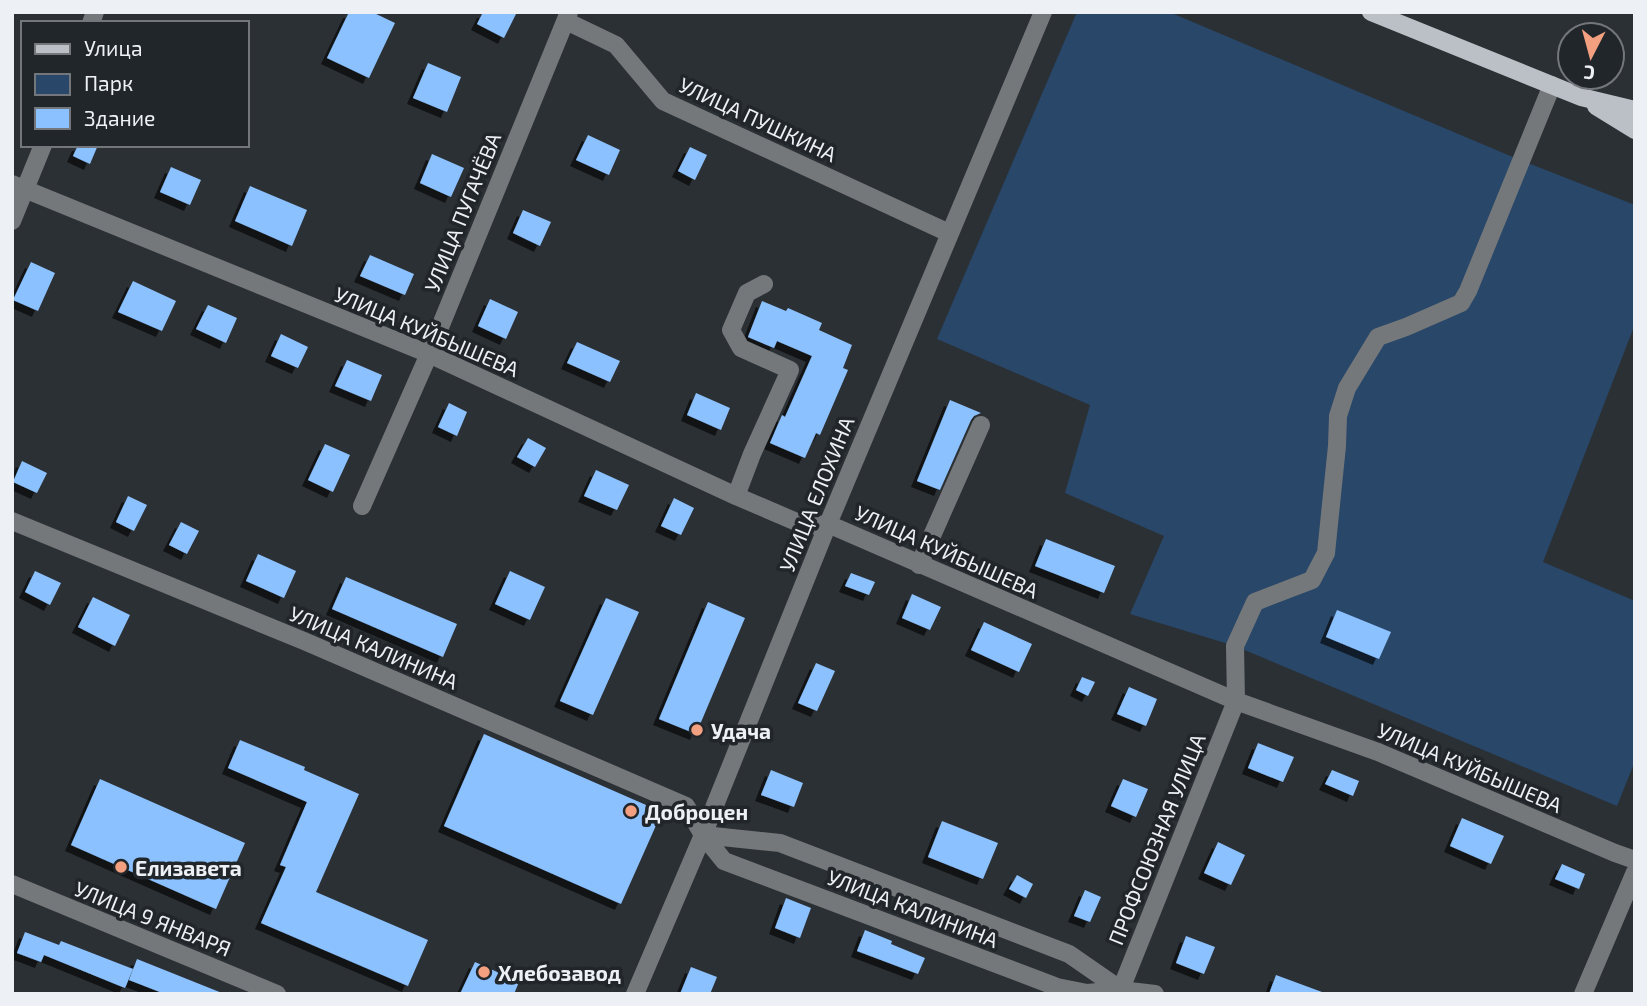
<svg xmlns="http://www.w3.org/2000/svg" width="1647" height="1006" viewBox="0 0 1647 1006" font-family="'Exo 2',sans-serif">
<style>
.green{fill:#294769}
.building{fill:#8cc1ff;filter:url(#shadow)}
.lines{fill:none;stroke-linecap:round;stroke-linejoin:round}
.minor{stroke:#75787a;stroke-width:18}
.major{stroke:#bbc0c6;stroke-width:18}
.poi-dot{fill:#f2a07f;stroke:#21262b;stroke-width:2.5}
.labels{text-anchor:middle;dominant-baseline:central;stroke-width:7;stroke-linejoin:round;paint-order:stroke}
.street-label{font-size:21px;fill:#edf0f4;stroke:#21262b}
.poi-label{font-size:21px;font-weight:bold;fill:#edf0f4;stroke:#21262b;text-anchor:start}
</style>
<defs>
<filter id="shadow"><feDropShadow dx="-6" dy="6" stdDeviation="0" flood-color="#0009"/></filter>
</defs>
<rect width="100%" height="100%" fill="#2b3035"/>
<!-- green -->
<path class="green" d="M 1077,12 L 1169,12 L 1520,160 L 1635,205 L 1635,324 L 1543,562 L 1635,601 L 1635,761 L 1617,806 L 1235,646 L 1130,614 L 1164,536 L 1065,493 L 1090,405 L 937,339 Z"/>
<!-- building -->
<path class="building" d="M 349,12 L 372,12 L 395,23 L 369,78 L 327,58 Z
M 483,12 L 517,12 L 504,38 L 477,24 Z
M 428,63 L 461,77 L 447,112 L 413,98 Z
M 588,135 L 620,150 L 609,175 L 576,160 Z
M 78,145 L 98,145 L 90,164 L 73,156 Z
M 690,147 L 707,155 L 695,180 L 678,171 Z
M 432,154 L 464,168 L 451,197 L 420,183 Z
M 171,167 L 201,180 L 190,205 L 160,192 Z
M 250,186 L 307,210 L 292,246 L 235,221 Z
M 523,210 L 551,222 L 540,246 L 513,233 Z
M 370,255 L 414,274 L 405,295 L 360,276 Z
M 31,262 L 55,273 L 38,311 L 13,300 Z
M 133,281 L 176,301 L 162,331 L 118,312 Z
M 490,299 L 518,312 L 506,339 L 478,326 Z
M 762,301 L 786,311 L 788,308 L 822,323 L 819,330 L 852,345 L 843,368 L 848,370 L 820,435 L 816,433 L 805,458 L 770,443 L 782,415 L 785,417 L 812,356 L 777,341 L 774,348 L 748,337 Z
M 208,305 L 237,318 L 226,343 L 196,329 Z
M 281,334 L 308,347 L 298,368 L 271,356 Z
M 577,342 L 620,361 L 610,382 L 567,363 Z
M 347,360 L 382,375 L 371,401 L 335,386 Z
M 696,393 L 730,408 L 721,430 L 687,415 Z
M 950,400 L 981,413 L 974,416 L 971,420 L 940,490 L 917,481 Z
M 449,403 L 467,412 L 457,436 L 438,427 Z
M 528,438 L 546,448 L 535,467 L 517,457 Z
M 325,444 L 350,455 L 333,492 L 308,480 Z
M 22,461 L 47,473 L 37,493 L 13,482 Z
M 596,470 L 629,485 L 617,510 L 584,496 Z
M 128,496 L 147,505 L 134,531 L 116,522 Z
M 674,498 L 694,508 L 681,535 L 661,526 Z
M 181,522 L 199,531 L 187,554 L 169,545 Z
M 1046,539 L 1115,566 L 1104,593 L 1035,566 Z
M 258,554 L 296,571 L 284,598 L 246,581 Z
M 35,571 L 61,583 L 50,605 L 25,592 Z
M 510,571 L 545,587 L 530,620 L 495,604 Z
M 851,573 L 875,582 L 869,595 L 845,586 Z
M 346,577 L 457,624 L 443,657 L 332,609 Z
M 912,594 L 941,607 L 930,630 L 902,618 Z
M 93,597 L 130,615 L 115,646 L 78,627 Z
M 606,598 L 639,612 L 593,715 L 560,701 Z
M 708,602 L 745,618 L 696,734 L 659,719 Z
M 1337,610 L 1391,632 L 1379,659 L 1326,637 Z
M 984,622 L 1032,644 L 1019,672 L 971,650 Z
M 816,663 L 835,671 L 817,711 L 798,703 Z
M 1082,677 L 1095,682 L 1088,696 L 1076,690 Z
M 1129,687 L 1157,699 L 1146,726 L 1117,714 Z
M 484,734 L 662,812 L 621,904 L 444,826 Z
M 240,740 L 305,767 L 304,770 L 359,794 L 316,892 L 428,940 L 408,986 L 261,923 L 286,867 L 280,865 L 307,802 L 228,768 Z
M 1258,743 L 1294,757 L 1283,782 L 1248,768 Z
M 771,770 L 803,783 L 794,807 L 761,795 Z
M 1332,770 L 1359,781 L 1353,796 L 1325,784 Z
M 100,779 L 245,843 L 216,909 L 71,845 Z
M 1123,779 L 1148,789 L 1136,817 L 1111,806 Z
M 1462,818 L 1504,836 L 1491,864 L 1450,846 Z
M 942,821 L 998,843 L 983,879 L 928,857 Z
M 1218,842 L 1245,855 L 1231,885 L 1204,873 Z
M 1562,864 L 1585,874 L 1579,889 L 1555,879 Z
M 1017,875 L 1033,884 L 1026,898 L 1009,889 Z
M 1085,890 L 1101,897 L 1090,922 L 1074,916 Z
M 786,898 L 811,908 L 800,938 L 775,928 Z
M 865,930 L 892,941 L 891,944 L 925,958 L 918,974 L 857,951 Z
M 25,932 L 59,945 L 61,941 L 133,969 L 125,988 L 44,955 L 41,962 L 17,953 Z
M 1186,936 L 1215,947 L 1204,974 L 1176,963 Z
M 137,959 L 222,993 L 222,994 L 165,994 L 129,980 Z
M 475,962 L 519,982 L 514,994 L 460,994 Z
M 691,967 L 717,977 L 710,994 L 680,994 Z
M 1276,975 L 1322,992 L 1322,994 L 1269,994 Z"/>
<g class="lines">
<!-- minor -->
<path class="minor" d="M 566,21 L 616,45 L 663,101 L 949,233
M 91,23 L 95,12
M 12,184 L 429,354 L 736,496 L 806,526 L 828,524 L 1236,701 L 1378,752 L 1615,853 L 1635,860
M 12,221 L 43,145
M 736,496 L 752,454 L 790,370 L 741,348 L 731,330 L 747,293 L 764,284
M 362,506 L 429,354 L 569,12
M 12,521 L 304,641 L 686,806 L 703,835 L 724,861 L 1057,987 L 1087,993 L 1121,990
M 919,565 L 981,425
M 703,835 L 780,843 L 1069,954 L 1121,990 L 1155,994
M 12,884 L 277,994
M 635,994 L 703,835 L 828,524 L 1043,12
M 1119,994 L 1236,701 L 1235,646 L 1255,602 L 1312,580 L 1326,553 L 1337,446 L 1338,416 L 1347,388 L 1378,337 L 1406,327 L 1461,303 L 1468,291 L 1552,85
M 1583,994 L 1635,872"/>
<!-- major -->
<path class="major" d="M 1371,12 L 1581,97 L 1635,110
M 1596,106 L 1635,130"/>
</g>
<!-- markers -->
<g class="poi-dot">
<circle cx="697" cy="730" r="7"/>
<circle cx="631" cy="811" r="7"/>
<circle cx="121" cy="867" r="7"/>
<circle cx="484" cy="972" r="7"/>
</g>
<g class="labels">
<!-- street labels -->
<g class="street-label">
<text transform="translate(758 119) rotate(25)">УЛИЦА ПУШКИНА</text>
<text transform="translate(462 212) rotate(-68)">УЛИЦА ПУГАЧЁВА</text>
<text transform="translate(427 331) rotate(23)">УЛИЦА КУЙБЫШЕВА</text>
<text transform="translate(816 494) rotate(-68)">УЛИЦА ЕЛОХИНА</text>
<text transform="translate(947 551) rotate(24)">УЛИЦА КУЙБЫШЕВА</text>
<text transform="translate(374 647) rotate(23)">УЛИЦА КАЛИНИНА</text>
<text transform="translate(1470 767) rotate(23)">УЛИЦА КУЙБЫШЕВА</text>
<text transform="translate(1156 839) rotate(-68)">ПРОФСОЮЗНАЯ УЛИЦА</text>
<text transform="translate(913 908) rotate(21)">УЛИЦА КАЛИНИНА</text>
<text transform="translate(153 918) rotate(22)">УЛИЦА 9 ЯНВАРЯ</text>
</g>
<!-- poi labels -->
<g class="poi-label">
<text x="711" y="730">Удача</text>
<text x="645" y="811">Доброцен</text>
<text x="135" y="867">Елизавета</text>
<text x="498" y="972">Хлебозавод</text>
</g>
</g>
<!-- border -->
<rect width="1647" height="1006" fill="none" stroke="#edf0f4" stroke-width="28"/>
<!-- legend -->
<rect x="21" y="21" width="228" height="126" fill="#21262b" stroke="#73777b" stroke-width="2"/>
<rect x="35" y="44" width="35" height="10" fill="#bbc0c6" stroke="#73777b" stroke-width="2"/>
<text x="84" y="56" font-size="21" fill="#edf0f4">Улица</text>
<rect x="35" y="74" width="35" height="21" fill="#294769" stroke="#73777b" stroke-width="2"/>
<text x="84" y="91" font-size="21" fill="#edf0f4">Парк</text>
<rect x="35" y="108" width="35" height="21" fill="#8cc1ff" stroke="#73777b" stroke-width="2"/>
<text x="84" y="126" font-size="21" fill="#edf0f4">Здание</text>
<!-- north arrow -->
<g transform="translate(1591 56) rotate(186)"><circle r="33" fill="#21262b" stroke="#73777b" stroke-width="2"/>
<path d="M0-5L12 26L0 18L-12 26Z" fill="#f2a07f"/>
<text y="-10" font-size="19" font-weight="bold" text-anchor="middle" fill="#edf0f4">С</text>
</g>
</svg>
